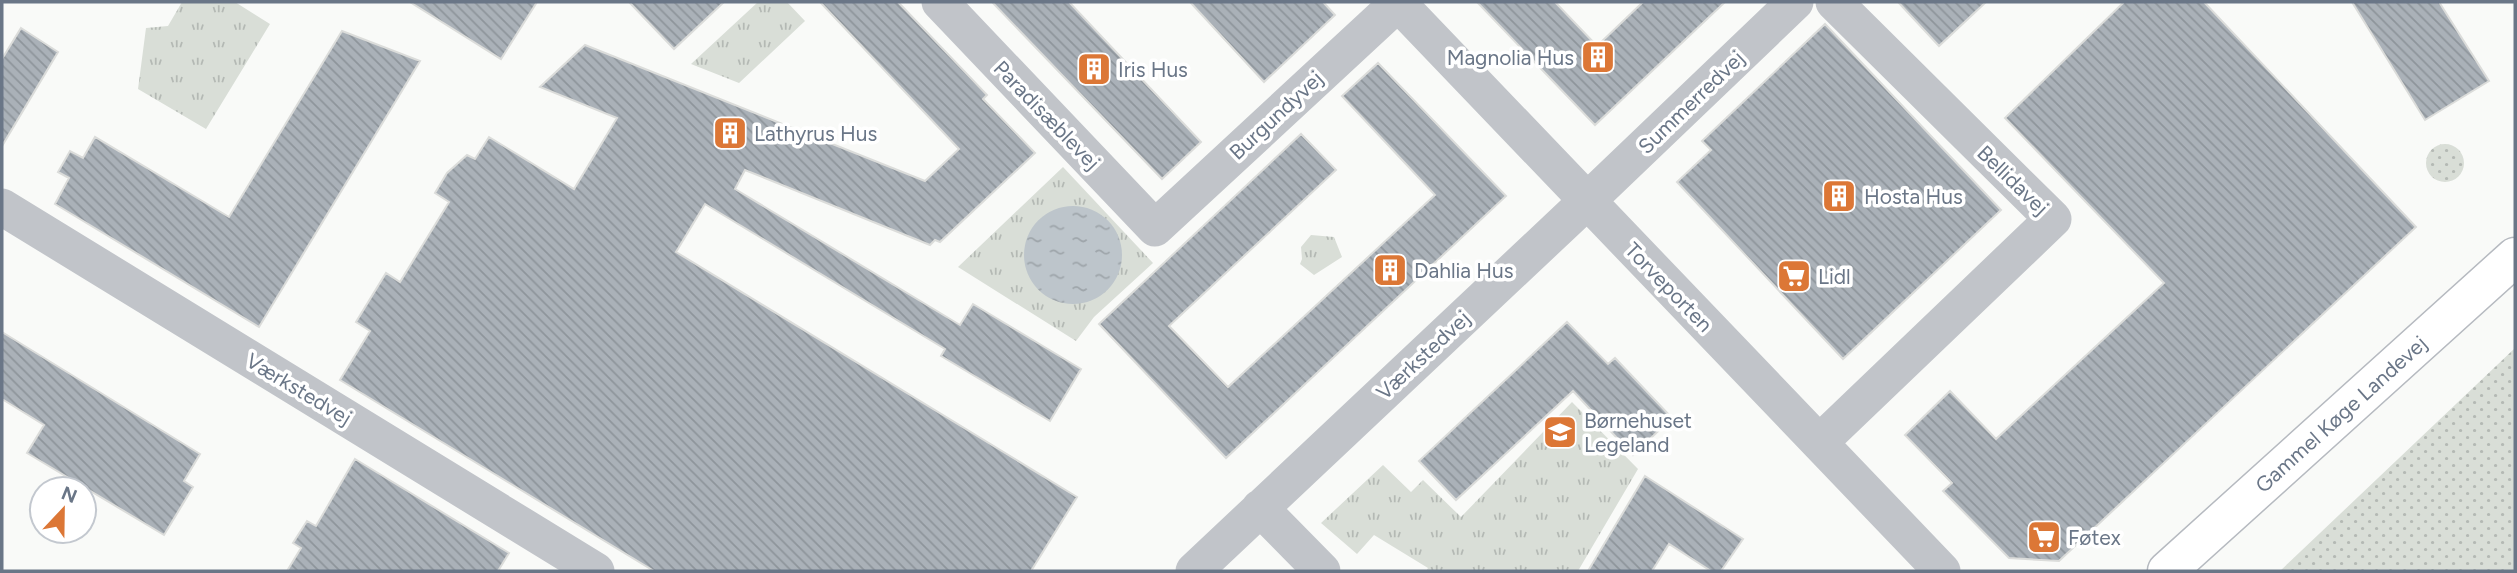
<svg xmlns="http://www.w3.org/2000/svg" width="2517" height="573" viewBox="0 0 2517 573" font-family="Figtree,sans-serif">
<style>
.grass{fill:url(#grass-dots)}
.park{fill:url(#park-tufts)}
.water{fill:url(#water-ripples)}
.building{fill:url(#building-back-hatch);stroke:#dbdcda;stroke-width:2}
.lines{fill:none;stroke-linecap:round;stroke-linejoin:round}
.secondary-casing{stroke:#b6bac0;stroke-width:41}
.street{stroke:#c1c4c9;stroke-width:37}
.secondary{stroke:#fff;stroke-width:38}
.labels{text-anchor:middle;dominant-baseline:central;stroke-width:7;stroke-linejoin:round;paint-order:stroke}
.poi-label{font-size:21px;fill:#6a7687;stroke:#fff;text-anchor:start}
.street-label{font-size:21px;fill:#6a7687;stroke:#fff}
</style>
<defs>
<pattern id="grass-dots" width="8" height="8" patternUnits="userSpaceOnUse" patternTransform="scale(1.75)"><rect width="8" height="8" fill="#d9ded7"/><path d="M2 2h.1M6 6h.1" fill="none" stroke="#b4b9b4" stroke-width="1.8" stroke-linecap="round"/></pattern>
<pattern id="park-tufts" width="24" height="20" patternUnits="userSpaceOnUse" patternTransform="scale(1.75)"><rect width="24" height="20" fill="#d9ded7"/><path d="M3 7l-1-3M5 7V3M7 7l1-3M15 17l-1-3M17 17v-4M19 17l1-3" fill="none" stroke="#b4b9b4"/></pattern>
<pattern id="water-ripples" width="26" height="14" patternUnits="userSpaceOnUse" patternTransform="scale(1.75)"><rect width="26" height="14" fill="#bdc5cb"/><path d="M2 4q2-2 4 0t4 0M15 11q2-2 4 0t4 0" fill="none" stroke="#9ea5aa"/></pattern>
<pattern id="building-back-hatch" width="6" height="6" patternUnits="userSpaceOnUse" patternTransform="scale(1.75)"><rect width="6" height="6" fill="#aab1b8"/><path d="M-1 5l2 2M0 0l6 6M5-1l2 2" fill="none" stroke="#8e959b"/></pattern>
</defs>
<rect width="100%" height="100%" fill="#f9faf8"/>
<!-- grass -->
<path class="grass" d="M2426 163a19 19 0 1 1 38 0a19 19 0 1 1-38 0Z
M 2515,348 L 2515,571 L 2280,571 Z"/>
<!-- park -->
<path class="park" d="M 182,2 L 235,2 L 270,24 L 206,129 L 138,89 L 146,28 L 168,26 Z
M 758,2 L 787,2 L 805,21 L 739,83 L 691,64 Z
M 1063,167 L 1153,263 L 1094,317 L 1076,341 L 958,267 Z
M 1311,235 L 1334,237 L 1342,257 L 1314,275 L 1300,264 L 1302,259 L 1301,247 Z
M 1572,402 L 1638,469 L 1578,571 L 1426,571 L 1428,568 L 1374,535 L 1357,554 L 1321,523 L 1383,465 L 1411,492 L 1423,480 L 1461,517 Z"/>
<!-- water -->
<path class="water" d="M1024 255a49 49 0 1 1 98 0a49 49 0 1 1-98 0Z"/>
<!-- building -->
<path class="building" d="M 410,2 L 537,2 L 501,59 Z
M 629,2 L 724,2 L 674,49 Z
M 820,2 L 898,2 L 987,95 L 983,99 L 1035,153 L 940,242 L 935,240 L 930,245 L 745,170 L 735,189 L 960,325 L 973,304 L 1081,369 L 1050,421 L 941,356 L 945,349 L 705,204 L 676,252 L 1077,497 L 1031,571 L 654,571 L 340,380 L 370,331 L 356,322 L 386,273 L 400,282 L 449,202 L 435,193 L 447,173 L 467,155 L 475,159 L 489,137 L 574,189 L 617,118 L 540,87 L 585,45 L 925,181 L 959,149 Z
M 992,2 L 1069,2 L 1201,142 L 1162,179 Z
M 1190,2 L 1323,2 L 1335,15 L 1264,82 Z
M 1477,2 L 1555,2 L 1597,46 L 1643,2 L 1725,2 L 1595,125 Z
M 1898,2 L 1986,2 L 1939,46 Z
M 2124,2 L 2204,2 L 2416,227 L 2059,561 L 2009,558 L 1943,491 L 1952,483 L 1905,435 L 1950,391 L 1996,439 L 2164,283 L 2005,118 Z
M 2352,2 L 2439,2 L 2489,81 L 2425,120 Z
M 1825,24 L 2001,210 L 1843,359 L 1677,182 L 1711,150 L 1702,141 Z
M 21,28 L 58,52 L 2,146 L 2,59 Z
M 342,31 L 420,61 L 259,327 L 55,204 L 69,178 L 58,172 L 70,151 L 83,158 L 95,137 L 229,217 Z
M 1378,63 L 1506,196 L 1226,458 L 1099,324 L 1301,134 L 1336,170 L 1169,326 L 1228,387 L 1435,195 L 1342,96 Z
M 1567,322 L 1608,364 L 1615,358 L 1672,418 L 1633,455 L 1573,391 L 1456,500 L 1419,461 Z
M 2,332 L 200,454 L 184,481 L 193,487 L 164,535 L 27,453 L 44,425 L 2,399 Z
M 355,459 L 509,553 L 498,571 L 287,571 L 301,548 L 293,543 L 307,521 L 316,526 Z
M 1645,476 L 1743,539 L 1721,571 L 1711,571 L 1669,544 L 1652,571 L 1588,571 Z"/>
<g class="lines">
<!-- secondary casing -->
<g class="secondary-casing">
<path id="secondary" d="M 2167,571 L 2515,257"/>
</g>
<!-- street -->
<path class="street" d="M 940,2 L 1155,228 L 1398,3
M 1397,2 L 1942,571
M 2,207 L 596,571
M 1820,442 L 2053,219 L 1834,2
M 1260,508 L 1322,571
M 1194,571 L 1587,201 L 1795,2"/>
<!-- secondary -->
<use href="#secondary" class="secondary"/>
</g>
<!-- icons -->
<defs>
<g id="building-square" transform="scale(1.75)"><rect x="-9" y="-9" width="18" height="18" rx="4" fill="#dc7736" stroke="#fff"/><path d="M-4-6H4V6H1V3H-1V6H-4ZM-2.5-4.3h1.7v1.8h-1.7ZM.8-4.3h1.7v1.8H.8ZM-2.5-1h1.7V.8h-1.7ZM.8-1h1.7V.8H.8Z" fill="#fff"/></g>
<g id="supermarket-square" transform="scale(1.75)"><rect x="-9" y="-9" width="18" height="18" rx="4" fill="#dc7736" stroke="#fff"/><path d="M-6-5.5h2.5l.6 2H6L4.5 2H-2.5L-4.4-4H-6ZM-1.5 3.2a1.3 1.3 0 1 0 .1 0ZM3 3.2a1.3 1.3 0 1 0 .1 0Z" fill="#fff"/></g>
<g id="school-square" transform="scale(1.75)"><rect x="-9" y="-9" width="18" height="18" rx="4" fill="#dc7736" stroke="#fff"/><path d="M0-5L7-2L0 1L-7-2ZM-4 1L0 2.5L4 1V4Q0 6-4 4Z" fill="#fff"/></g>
</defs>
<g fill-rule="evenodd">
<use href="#building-square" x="1598" y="57"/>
<use href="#building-square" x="1094" y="69"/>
<use href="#building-square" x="730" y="133"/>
<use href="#building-square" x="1839" y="196"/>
<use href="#building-square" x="1390" y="270"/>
<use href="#supermarket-square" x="1794" y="276"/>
<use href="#school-square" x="1560" y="432"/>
<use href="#supermarket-square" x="2044" y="537"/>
</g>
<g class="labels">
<!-- poi labels -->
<g class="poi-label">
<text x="1574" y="57" text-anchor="end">Magnolia Hus</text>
<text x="1118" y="69">Iris Hus</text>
<text x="754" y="133">Lathyrus Hus</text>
<text x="1864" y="196">Hosta Hus</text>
<text x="1414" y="270">Dahlia Hus</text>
<text x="1818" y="276">Lidl</text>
<text x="1584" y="420">Børnehuset<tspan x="1584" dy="24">Legeland</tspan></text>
<text x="2068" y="537">Føtex</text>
</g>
<!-- street labels -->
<g class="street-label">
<text transform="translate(1691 102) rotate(-44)">Summerredvej</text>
<text transform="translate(1047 115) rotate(46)">Paradisæblevej</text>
<text transform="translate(1276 115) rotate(-43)">Burgundyvej</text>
<text transform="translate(2013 180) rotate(44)">Bellidavej</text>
<text transform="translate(1669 287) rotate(46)">Torveporten</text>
<text transform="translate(1423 355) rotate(-43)">Værkstedvej</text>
<text transform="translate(299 389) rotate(31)">Værkstedvej</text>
<text transform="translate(2341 414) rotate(-42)">Gammel Køge Landevej</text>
</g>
</g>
<!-- border -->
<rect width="2517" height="573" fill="none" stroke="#6a7687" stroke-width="7"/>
<!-- north arrow -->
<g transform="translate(63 510) rotate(22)"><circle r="33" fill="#ffffff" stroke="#c3c8cf" stroke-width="2"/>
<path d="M0-5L12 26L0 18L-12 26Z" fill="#dc7736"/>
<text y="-10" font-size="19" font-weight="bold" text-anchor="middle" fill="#6a7687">N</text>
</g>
</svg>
